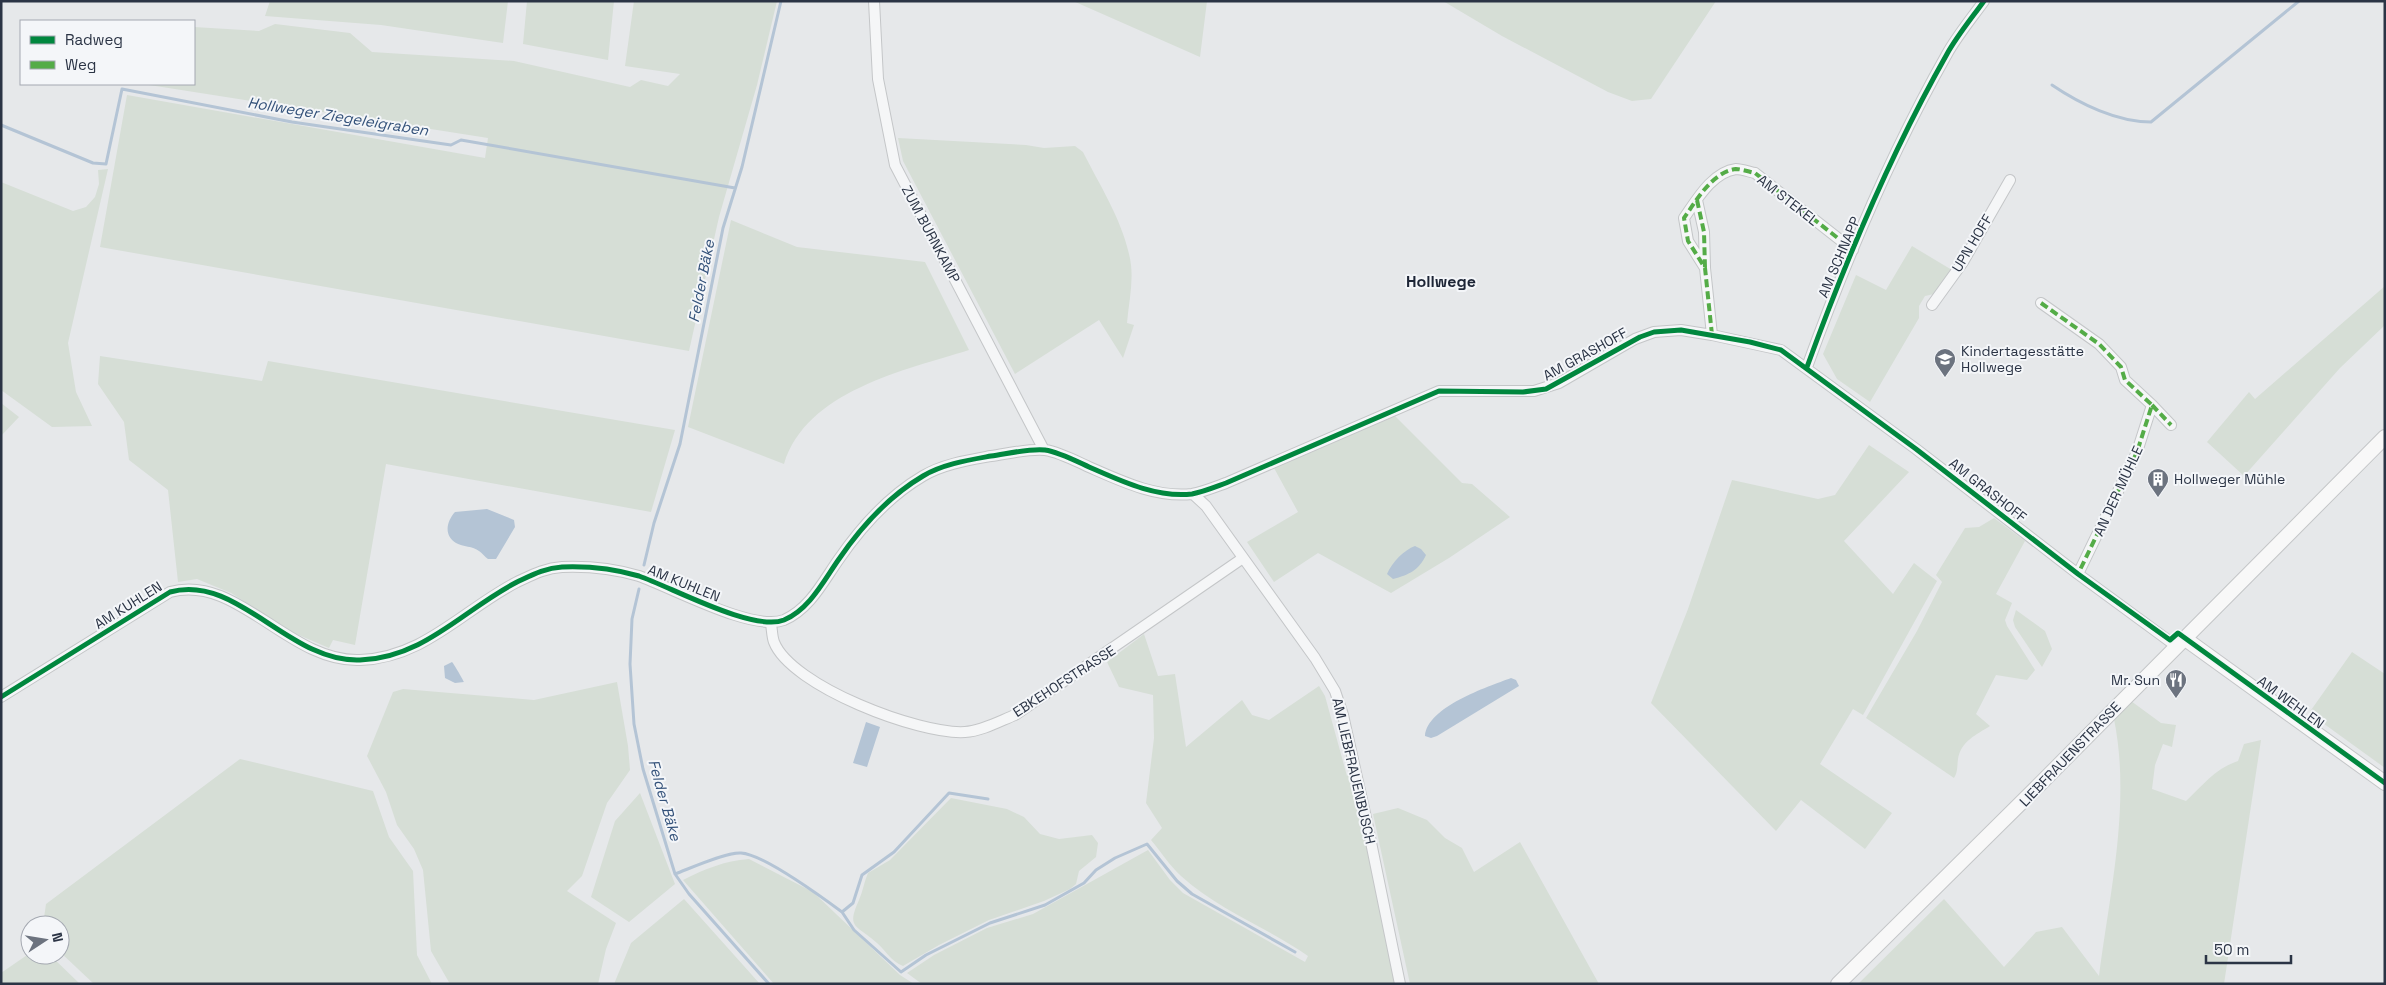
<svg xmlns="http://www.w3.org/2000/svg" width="2386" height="985" viewBox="0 0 2386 985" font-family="'Space Grotesk',sans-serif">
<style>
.green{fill:#d6ded6}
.water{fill:#b4c4d5}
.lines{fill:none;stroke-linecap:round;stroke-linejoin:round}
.stream{stroke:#b4c4d5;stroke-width:3}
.street-casing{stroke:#c4c6c8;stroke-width:12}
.secondary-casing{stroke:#c4c6c8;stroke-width:16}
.street{stroke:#f5f6f7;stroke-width:10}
.secondary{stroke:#f8f8f8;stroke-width:14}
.quiet{stroke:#54ac47;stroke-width:4;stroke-dasharray:8 4;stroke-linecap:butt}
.cycleway-casing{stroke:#f4f6f9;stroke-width:8}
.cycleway{stroke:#00873e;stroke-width:5}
.labels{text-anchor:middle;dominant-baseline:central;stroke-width:4;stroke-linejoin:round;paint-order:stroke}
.street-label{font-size:14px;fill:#2b3445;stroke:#f4f6f9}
.poi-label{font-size:14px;fill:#2b3445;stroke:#f4f6f9;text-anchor:start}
.water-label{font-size:15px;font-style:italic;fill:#34527a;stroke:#f4f6f9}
.quarter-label{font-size:16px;font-weight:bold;fill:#1d2536;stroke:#f4f6f9}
</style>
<rect width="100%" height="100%" fill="#e6e8ea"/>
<!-- green -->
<path class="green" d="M 270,1 L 508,1 L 503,43 L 381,25 L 265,16 Z
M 527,1 L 614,1 L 608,60 L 523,44 Z
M 634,1 L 777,1 L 757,85 L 719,217 L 689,351 L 100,247 L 127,95 L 485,158 L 488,138 L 143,84 L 194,84 L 194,27 L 259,31 L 275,24 L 350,33 L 372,52 L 514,61 L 630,87 L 641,80 L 668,86 L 680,74 L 625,66 Z
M 1073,1 L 1207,1 L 1200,57 Z
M 1443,1 L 1716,1 L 1651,99 L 1632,101 L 1608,92 L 1502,36 Z
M 898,138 L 1026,145 L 1044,148 L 1075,146 L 1083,152 C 1099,184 1121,218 1129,254 C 1135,277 1129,300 1127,323 L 1134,325 L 1123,358 L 1099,320 L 1015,374 L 903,161 Z
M 108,169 L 68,343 L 76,392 L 92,426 L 52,427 L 1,390 L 1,182 L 73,211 L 86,207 L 95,197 L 99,184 L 98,170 Z
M 731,220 L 797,247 L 925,262 L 969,350 C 905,370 806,391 784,464 L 688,427 Z
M 1912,246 L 1952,270 L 1934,294 L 1925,296 L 1919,306 L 1919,318 L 1870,402 L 1837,379 L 1823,354 L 1856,275 L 1886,290 Z
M 2385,286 L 2385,325 L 2340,368 L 2244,476 L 2207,442 L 2249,392 L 2255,399 Z
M 100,356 L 262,381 L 268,361 L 675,430 L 651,512 L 386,464 L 355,645 L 333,640 L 329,648 L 294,633 L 231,593 L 197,579 L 178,582 L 168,490 L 129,460 L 124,422 L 98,384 Z
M 1,403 L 19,417 L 1,436 Z
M 1395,416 L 1462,483 L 1472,484 L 1510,517 L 1449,558 L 1391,593 L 1318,553 L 1274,582 L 1247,542 L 1298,512 L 1274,468 Z
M 1869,445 L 1909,472 L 1844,541 L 1893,594 L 1914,563 L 1937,581 L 1863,715 L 1853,709 L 1820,764 L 1892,813 L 1865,849 L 1801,800 L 1776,831 L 1651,703 L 1688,609 L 1732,480 L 1818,499 L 1835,495 Z
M 1994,518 L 2025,541 L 1996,594 L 2012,603 L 2005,620 L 2007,626 L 2035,670 L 2027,680 L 1996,675 L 1976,714 L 1990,726 C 1976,735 1961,741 1958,759 C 1957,766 1958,772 1954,778 L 1866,718 L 1917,631 L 1942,582 L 1936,575 L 1965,528 L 1979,527 Z
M 2016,610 L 2045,631 L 2052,649 L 2042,667 L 2015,627 L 2013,620 Z
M 1144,634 L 1158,676 L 1175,674 L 1186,747 L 1242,700 L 1252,715 L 1269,720 L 1319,686 L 1325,696 L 1347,776 L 1350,770 L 1355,788 L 1395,984 L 922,984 L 907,973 L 934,955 L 987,928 L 1033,914 L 1148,850 L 1170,880 L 1183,893 L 1305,962 L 1308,956 C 1267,927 1218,910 1181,876 C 1170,866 1161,852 1151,840 L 1162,828 L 1146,803 L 1154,738 L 1153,695 L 1119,687 L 1107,662 Z
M 2352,652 L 2385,674 L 2385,768 L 2309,713 Z
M 617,682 L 628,746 L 630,770 L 607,803 L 582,876 L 567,891 L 616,923 L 606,949 L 598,984 L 450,984 L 431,951 L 423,870 L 414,849 L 397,825 L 386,792 L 367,756 L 393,692 L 403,689 L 534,700 Z
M 2131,701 L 2161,723 L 2176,725 L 2172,747 L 2163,744 L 2155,765 L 2152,789 L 2186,801 C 2203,785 2216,768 2238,761 L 2244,744 L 2261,740 L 2224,984 L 1858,984 L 1944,899 L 2004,967 L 2036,932 L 2062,927 L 2099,976 C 2110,891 2131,803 2114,719 Z
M 240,759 L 373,791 L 389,837 L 413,871 L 417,955 L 432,984 L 94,984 L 60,952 L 60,925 L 43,925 L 46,904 Z
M 640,793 L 675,884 L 629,922 L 591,897 L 615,821 Z
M 951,798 L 1007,809 L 1024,817 L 1040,834 L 1059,839 L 1092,835 L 1098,843 L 1096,857 L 1079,871 L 1076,884 L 1070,889 L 1044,901 L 989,920 L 939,945 L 903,966 C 891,961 886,951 877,943 C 856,924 846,929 859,900 C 863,891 864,882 868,873 L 890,860 Z
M 1398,808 L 1427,820 L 1445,838 L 1462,848 L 1474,872 L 1520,842 L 1599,984 L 1410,984 L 1373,814 Z
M 749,859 L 813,892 L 900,975 L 914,984 L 774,984 L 683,880 C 705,869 724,861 749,859 Z
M 684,899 L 760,984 L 614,984 L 631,943 Z
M 30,953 L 30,955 L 50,955 L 80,984 L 1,984 L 1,973 Z"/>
<!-- water -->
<path class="water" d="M 487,509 L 514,520 L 515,527 L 496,559 L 488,559 C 485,557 482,553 479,551 C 473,546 463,547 456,543 C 443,535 447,521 455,512 Z
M 1415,546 L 1421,549 L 1426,555 C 1419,570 1409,575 1393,579 L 1387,574 C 1392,562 1404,550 1415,546 Z
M 452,662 C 454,664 462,678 464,682 L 455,683 L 445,678 L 444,666 Z
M 1511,678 L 1516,680 L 1519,686 L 1437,736 L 1431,738 L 1425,736 C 1427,707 1487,687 1511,678 Z
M 866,722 L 880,727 L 867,767 L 853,763 Z"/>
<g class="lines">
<!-- stream -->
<path class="stream" d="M 2052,85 C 2080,104 2117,122 2151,122 L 2299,1
M 1,125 L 93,163 L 106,164 L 122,89 L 292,122 L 451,145 L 461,140 L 735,188
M 644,565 L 654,523 L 680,444 L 723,228 L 742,167 L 781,1
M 639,589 L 632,619 L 630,664 L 634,724 L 643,769 L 675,874 L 689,894 L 769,984
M 675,874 C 691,868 726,852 741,853 C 763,854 823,898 842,912 L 853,903 L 862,875 L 894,852 L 949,793 L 988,799
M 842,912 L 854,930 L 901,972 L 926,955 L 990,923 L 1045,905 L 1084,883 L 1096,870 L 1115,858 L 1147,844 L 1177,881 L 1192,894 L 1295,952"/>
<!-- street casing -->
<g class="street-casing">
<path id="street" d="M 874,1 L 878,79 L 895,165 L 1044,450
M 1697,200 L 1704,232 L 1705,267
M 2041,303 L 2099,344 L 2121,367 L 2125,380 L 2152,405 L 2137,452 L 2078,574
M 1932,305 L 1963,262 L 2010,180
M 1712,335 L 1705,268 L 1688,241 L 1684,218 C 1696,201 1712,172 1736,169 C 1741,169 1750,172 1755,173 L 1853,250
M 1807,367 C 1845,262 1892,151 1947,54 C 1957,36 1971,19 1984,1
M 2152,405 L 2171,425
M 1193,494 L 1206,506 L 1315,658 L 1335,691 L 1343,715 L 1365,813 L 1400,984
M 771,624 C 772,629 772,637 774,642 C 791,686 920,735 965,732 C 982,731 1000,721 1015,715 L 1243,558
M 1,697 L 170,592 C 237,573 289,663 360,660 C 424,658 464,609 517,582 C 532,575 545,568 562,567 C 587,566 615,569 639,576 C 673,588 753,632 784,620 C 810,609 824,580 839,559 C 861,527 889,496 923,476 C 943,464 969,460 991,456 C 1006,454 1031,448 1045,450 C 1059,452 1076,461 1089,467 C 1121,481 1156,498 1192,494 C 1203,492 1215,487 1226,483 L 1439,391 L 1534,391 L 1559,383 L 1635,339 L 1654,332 L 1681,330 L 1712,335 L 1781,350 L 1916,449 L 2078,574 L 2176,646"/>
</g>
<!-- secondary casing -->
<g class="secondary-casing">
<path id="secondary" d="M 2184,638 L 2385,783
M 1838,984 L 2034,790 L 2385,437"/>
</g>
<!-- street -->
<use href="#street" class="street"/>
<!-- secondary -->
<use href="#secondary" class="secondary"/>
<!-- quiet -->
<path class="quiet" d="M 1697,200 L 1704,232 L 1705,268
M 2041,303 L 2099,344 L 2121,367 L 2125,380 L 2152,405 L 2137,452 L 2078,574
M 1712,335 L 1705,268 L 1688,241 L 1684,218 C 1696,201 1712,172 1736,169 C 1741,169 1750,172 1755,173 L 1853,250
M 2152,405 L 2171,425"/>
<!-- cycleway casing -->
<g class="cycleway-casing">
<path id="cycleway" d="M 1807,367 C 1845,262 1892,151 1947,54 C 1957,36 1971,19 1984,1
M 1,697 L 170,592 C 237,573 289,663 360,660 C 424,658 464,609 517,582 C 532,575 545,568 562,567 C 587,566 615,569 639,576 C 673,588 753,632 784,620 C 810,609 824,580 839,559 C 861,527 889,496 923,476 C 943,464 969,460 991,456 C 1006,454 1031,448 1045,450 C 1059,452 1076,461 1089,467 C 1121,481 1156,498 1192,494 C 1203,492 1215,487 1226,483 L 1439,391 L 1523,392 L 1546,389 L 1640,337 L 1654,332 L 1681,330 L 1750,342 L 1781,350 L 1916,449 L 2078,574 L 2170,640 L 2178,633 L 2385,783"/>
</g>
<!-- cycleway -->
<use href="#cycleway" class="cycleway"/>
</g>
<!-- icons -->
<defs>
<g id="school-pin" transform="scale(1.125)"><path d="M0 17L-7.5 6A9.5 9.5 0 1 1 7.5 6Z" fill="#6c737f" stroke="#f4f6f9"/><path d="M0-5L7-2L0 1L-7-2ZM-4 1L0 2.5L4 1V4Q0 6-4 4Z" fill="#fff"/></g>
<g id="building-pin" transform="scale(1.125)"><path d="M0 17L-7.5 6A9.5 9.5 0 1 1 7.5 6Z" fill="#6c737f" stroke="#f4f6f9"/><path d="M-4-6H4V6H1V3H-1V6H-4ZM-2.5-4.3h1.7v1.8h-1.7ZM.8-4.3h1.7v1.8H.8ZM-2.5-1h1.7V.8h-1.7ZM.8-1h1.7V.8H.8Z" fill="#fff"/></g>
<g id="restaurant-pin" transform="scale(1.125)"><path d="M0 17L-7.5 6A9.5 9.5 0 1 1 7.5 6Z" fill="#6c737f" stroke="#f4f6f9"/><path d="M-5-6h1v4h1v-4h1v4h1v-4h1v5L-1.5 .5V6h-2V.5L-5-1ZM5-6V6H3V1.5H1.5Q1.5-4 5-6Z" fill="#fff"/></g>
</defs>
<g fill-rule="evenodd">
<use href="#school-pin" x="1945" y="359"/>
<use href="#building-pin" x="2158" y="479"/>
<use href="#restaurant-pin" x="2176" y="680"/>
</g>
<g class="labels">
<!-- street labels -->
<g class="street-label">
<text transform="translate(1788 200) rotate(38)">AM STEKEL</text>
<text transform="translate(931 234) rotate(62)">ZUM BURNKAMP</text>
<text transform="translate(1972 243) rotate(-59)">UPN HOFF</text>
<text transform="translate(1839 257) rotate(-67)">AM SCHNAPP</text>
<text transform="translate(1585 354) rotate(-29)">AM GRASHOFF</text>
<text transform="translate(1988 490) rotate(38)">AM GRASHOFF</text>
<text transform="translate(2118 491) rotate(-65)">AN DER MÜHLE</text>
<text transform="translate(684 583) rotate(22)">AM KUHLEN</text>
<text transform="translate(128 605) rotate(-32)">AM KUHLEN</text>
<text transform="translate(1064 681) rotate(-33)">EBKEHOFSTRASSE</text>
<text transform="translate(2291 702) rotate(36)">AM WEHLEN</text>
<text transform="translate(2070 754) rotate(-46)">LIEBFRAUENSTRASSE</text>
<text transform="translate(1354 771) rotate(77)">AM LIEBFRAUENBUSCH</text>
</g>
<!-- poi labels -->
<g class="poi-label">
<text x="1961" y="351">Kindertagesstätte<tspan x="1961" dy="16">Hollwege</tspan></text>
<text x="2174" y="479">Hollweger Mühle</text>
<text x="2160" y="680" text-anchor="end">Mr. Sun</text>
</g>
<!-- water labels -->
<g class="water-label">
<text transform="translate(338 116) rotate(9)">Hollweger Ziegeleigraben</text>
<text transform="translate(701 281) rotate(-79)">Felder Bäke</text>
<text transform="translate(665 800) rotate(74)">Felder Bäke</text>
</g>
<!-- quarter labels -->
<g class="quarter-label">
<text x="1441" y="281">Hollwege</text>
</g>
</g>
<!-- border -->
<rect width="2386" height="985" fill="none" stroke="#2b3445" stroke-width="5"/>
<!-- legend -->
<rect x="20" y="20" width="175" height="65" fill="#f4f6f9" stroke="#a4a8b1"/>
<rect x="30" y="36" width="25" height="8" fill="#00873e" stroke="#a4a8b1"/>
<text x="65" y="45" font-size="15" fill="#2b3445">Radweg</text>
<rect x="30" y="61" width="25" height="8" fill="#54ac47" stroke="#a4a8b1"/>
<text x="65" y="70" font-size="15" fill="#2b3445">Weg</text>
<!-- north arrow -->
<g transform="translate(45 940) rotate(78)"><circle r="24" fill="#f4f6f9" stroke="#a4a8b1"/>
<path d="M0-4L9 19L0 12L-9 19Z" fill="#6c737f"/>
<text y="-8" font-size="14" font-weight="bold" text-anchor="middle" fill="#2b3445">N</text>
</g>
<!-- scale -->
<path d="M2206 955v8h85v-8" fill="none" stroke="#2b3445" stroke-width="2.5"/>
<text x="2214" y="955" font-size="15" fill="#2b3445" stroke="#f4f6f9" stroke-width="4" paint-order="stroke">50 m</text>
</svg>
